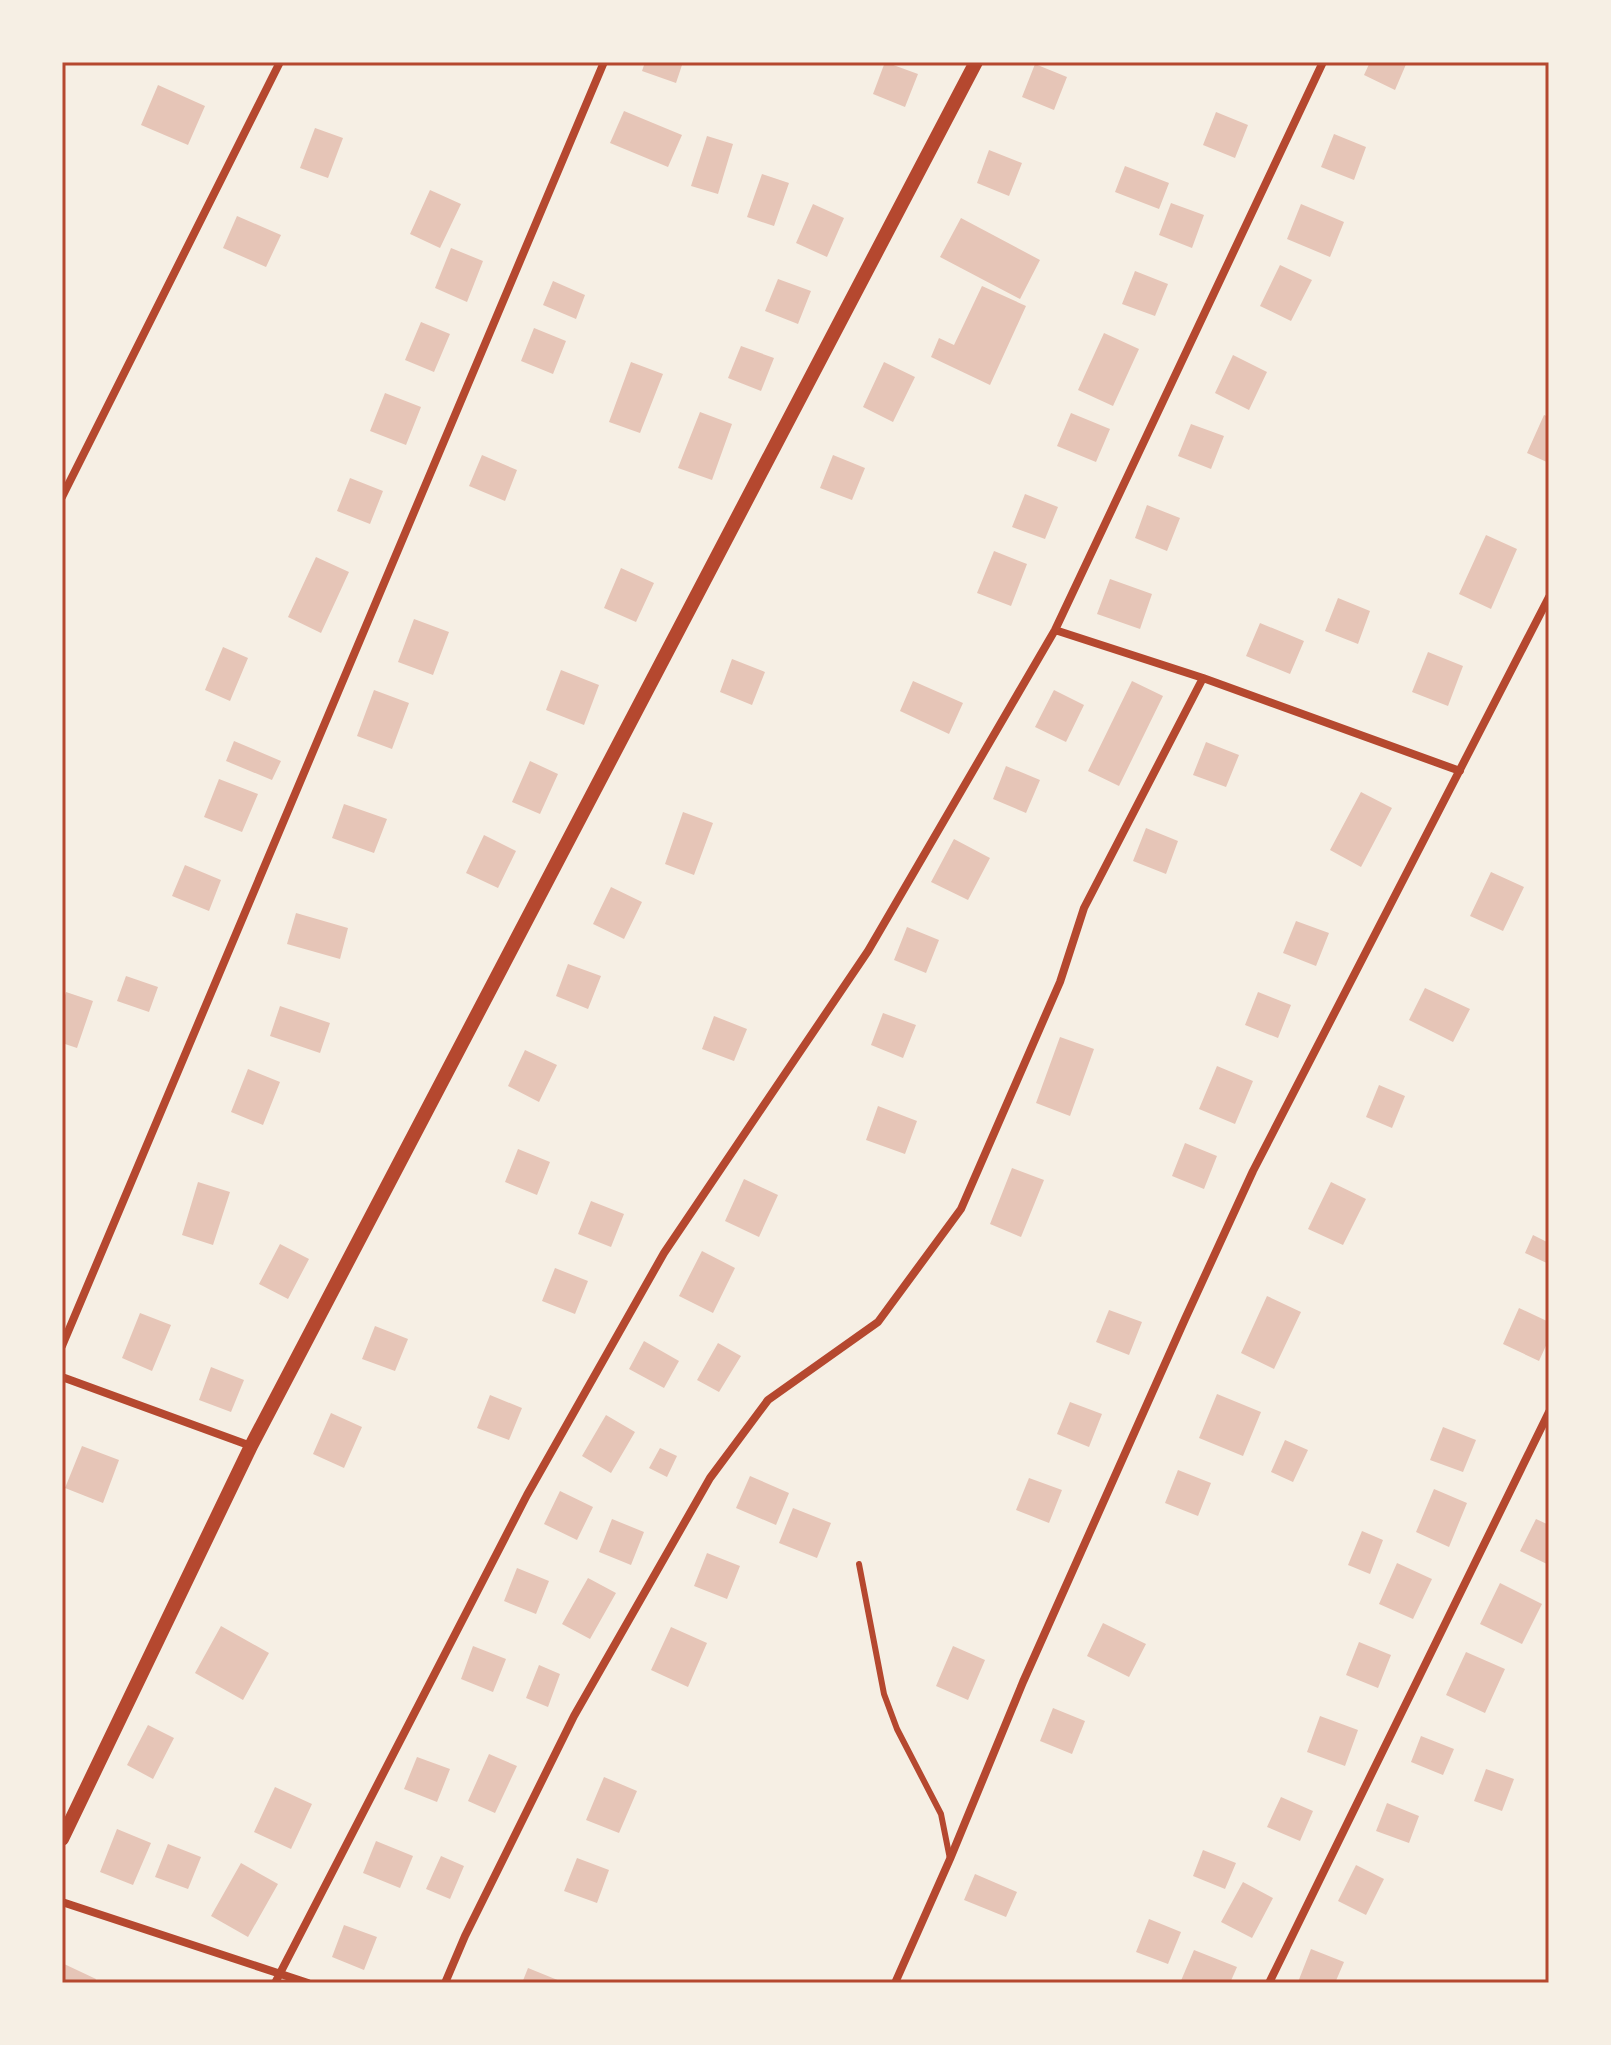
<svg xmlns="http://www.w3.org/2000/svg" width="1611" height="2045" viewBox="0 0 1611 2045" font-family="Helvetica,sans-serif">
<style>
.building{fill:#e6c5b7}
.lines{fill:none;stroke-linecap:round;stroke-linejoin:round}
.service{stroke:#b5482f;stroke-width:6}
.minor{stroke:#b5482f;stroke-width:8}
.tertiary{stroke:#b5482f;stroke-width:14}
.neatline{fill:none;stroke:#b5482f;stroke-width:3}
</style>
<rect width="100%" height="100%" fill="#f6efe4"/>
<!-- building -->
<path class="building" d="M 645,62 L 683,62 L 676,83 L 642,71 Z
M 885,62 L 918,74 L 905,107 L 873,94 Z
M 1370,62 L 1407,62 L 1395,90 L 1364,75 Z
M 1035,64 L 1067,77 L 1054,110 L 1022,97 Z
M 158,85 L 205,106 L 188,145 L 141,125 Z
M 624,111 L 682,135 L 668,167 L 610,143 Z
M 1216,112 L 1248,125 L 1235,158 L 1203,145 Z
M 315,128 L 343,138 L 328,178 L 300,168 Z
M 1334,134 L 1366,147 L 1354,180 L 1321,167 Z
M 707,136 L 733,144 L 718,194 L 691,186 Z
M 989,150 L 1022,163 L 1009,196 L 977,183 Z
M 1125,166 L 1169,183 L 1159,209 L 1115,192 Z
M 762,174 L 789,183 L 774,226 L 747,217 Z
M 430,190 L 461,204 L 440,248 L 410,234 Z
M 1171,203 L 1204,215 L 1192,248 L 1159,235 Z
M 813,204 L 844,218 L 827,257 L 796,243 Z
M 1301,204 L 1344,222 L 1330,257 L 1287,239 Z
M 237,216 L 281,235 L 266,267 L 223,248 Z
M 961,218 L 1040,260 L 1020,299 L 940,257 Z
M 451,248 L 483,261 L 467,302 L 435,288 Z
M 1280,265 L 1312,280 L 1291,321 L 1260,306 Z
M 1135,271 L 1168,284 L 1155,316 L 1122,304 Z
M 778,279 L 811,291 L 798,324 L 765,311 Z
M 553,281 L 585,295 L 576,319 L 543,305 Z
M 982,286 L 1026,306 L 990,385 L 931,357 L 939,338 L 954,345 Z
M 421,322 L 450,334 L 434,372 L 405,360 Z
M 534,328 L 566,341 L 553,374 L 521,361 Z
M 1104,333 L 1139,349 L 1113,406 L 1078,390 Z
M 741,346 L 774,358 L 761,391 L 728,378 Z
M 1233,355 L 1267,372 L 1249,410 L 1215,393 Z
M 631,362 L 663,374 L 640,433 L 609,422 Z
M 884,362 L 915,377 L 893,422 L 863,407 Z
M 385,393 L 421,407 L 406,445 L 370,431 Z
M 700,412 L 732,424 L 712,480 L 678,468 Z
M 1071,413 L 1110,429 L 1096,462 L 1057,446 Z
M 1544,415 L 1549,417 L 1549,463 L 1527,453 Z
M 1191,424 L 1224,436 L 1211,469 L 1178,456 Z
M 482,455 L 517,470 L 505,501 L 469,486 Z
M 833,455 L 865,468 L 852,500 L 820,488 Z
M 350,478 L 383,491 L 370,524 L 337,511 Z
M 1025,494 L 1058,507 L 1045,539 L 1012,527 Z
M 1147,505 L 1180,518 L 1167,551 L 1135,538 Z
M 1486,535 L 1517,549 L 1491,609 L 1459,594 Z
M 994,551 L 1027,564 L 1011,606 L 977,593 Z
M 316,557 L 349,572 L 321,633 L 288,617 Z
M 621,568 L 654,583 L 636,622 L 604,608 Z
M 1110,579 L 1152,594 L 1140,629 L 1097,614 Z
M 1338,598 L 1370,611 L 1358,644 L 1325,631 Z
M 414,619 L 449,632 L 433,675 L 398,662 Z
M 1260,623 L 1304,641 L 1290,674 L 1246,656 Z
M 223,647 L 248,658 L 230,701 L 205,690 Z
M 1428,652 L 1463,666 L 1448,706 L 1412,692 Z
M 732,659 L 765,672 L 752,705 L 720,692 Z
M 561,670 L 599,685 L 584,725 L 546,710 Z
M 913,681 L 963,703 L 949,734 L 900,711 Z
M 1132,681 L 1163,696 L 1119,786 L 1088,771 Z
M 374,690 L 409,703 L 392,749 L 357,736 Z
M 1054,690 L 1084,705 L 1066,742 L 1035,727 Z
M 234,741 L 281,761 L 272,780 L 226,761 Z
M 1206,742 L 1239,755 L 1226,787 L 1193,775 Z
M 530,761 L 558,774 L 540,814 L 512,802 Z
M 1006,766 L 1040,780 L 1026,813 L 993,799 Z
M 219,779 L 258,794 L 242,832 L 204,817 Z
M 1361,792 L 1392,808 L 1361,867 L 1330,850 Z
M 344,804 L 387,819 L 374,853 L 332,838 Z
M 683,812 L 713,823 L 694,875 L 665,864 Z
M 1146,828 L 1178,841 L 1166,874 L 1133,861 Z
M 484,835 L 516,851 L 498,888 L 466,873 Z
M 954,839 L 990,858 L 968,900 L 931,882 Z
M 185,865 L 221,880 L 209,911 L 172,896 Z
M 1491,872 L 1524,887 L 1503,931 L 1470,916 Z
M 611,887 L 642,902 L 624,939 L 593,924 Z
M 296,913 L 348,928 L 340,959 L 287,944 Z
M 1296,921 L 1329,933 L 1316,966 L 1283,953 Z
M 907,927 L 939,940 L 926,973 L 894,960 Z
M 568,964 L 601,976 L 588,1009 L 556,996 Z
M 126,976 L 158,987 L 149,1012 L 117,1001 Z
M 1425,988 L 1470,1009 L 1453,1042 L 1409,1020 Z
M 66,992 L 93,1001 L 77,1048 L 62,1043 L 62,1005 Z
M 1258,992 L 1291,1005 L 1278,1038 L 1245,1025 Z
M 280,1006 L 330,1023 L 320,1053 L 270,1036 Z
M 883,1013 L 916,1025 L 903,1058 L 871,1045 Z
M 714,1016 L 747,1029 L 734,1061 L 702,1049 Z
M 1060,1037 L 1094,1049 L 1070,1116 L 1036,1103 Z
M 525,1050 L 557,1065 L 539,1102 L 508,1086 Z
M 1217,1066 L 1253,1081 L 1235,1124 L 1199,1109 Z
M 248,1069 L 280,1082 L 263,1125 L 231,1112 Z
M 1379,1085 L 1405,1096 L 1392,1128 L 1366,1117 Z
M 878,1106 L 917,1121 L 905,1154 L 866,1140 Z
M 1185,1143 L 1217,1156 L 1204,1189 L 1172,1176 Z
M 518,1149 L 550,1162 L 537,1195 L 505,1182 Z
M 1012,1168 L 1044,1180 L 1021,1237 L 990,1224 Z
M 744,1179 L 778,1195 L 759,1237 L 725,1221 Z
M 198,1182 L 230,1192 L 213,1245 L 182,1235 Z
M 1331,1182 L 1366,1199 L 1343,1245 L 1308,1229 Z
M 591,1201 L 624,1214 L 611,1247 L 578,1234 Z
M 1533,1235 L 1549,1243 L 1549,1264 L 1525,1253 Z
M 280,1244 L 309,1259 L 288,1299 L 259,1284 Z
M 702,1251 L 735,1268 L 713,1313 L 679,1296 Z
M 555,1268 L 588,1281 L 575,1314 L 542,1301 Z
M 1267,1296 L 1301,1312 L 1274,1369 L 1241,1353 Z
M 1519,1308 L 1549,1322 L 1549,1339 L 1539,1361 L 1503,1344 Z
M 1109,1310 L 1142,1322 L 1129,1355 L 1096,1342 Z
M 140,1313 L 171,1325 L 152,1371 L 122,1358 Z
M 375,1326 L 408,1339 L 395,1371 L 362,1359 Z
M 644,1341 L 679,1361 L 664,1388 L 629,1369 Z
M 718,1343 L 741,1356 L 719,1392 L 697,1380 Z
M 211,1367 L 244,1380 L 231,1412 L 199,1400 Z
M 1217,1394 L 1261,1412 L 1243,1456 L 1199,1438 Z
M 490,1395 L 522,1408 L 509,1440 L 477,1428 Z
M 1070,1402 L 1102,1414 L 1089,1447 L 1057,1434 Z
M 331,1413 L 362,1427 L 344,1468 L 313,1454 Z
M 606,1415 L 635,1432 L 611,1473 L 582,1456 Z
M 1443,1427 L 1476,1440 L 1463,1472 L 1430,1460 Z
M 1285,1440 L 1308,1450 L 1293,1482 L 1271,1472 Z
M 82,1446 L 119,1460 L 103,1503 L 65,1488 Z
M 660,1448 L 677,1456 L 667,1477 L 649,1468 Z
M 1178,1470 L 1211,1483 L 1198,1516 L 1165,1503 Z
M 750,1476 L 789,1493 L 776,1525 L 736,1508 Z
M 1029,1478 L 1062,1490 L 1049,1523 L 1016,1510 Z
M 1434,1489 L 1467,1503 L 1449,1547 L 1416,1532 Z
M 560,1491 L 593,1507 L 577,1540 L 544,1524 Z
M 793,1508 L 831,1523 L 817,1558 L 779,1543 Z
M 612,1519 L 644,1532 L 631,1565 L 599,1552 Z
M 1536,1519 L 1549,1525 L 1549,1565 L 1520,1551 Z
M 1362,1531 L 1383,1540 L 1370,1574 L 1348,1565 Z
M 707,1553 L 740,1566 L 727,1599 L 694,1586 Z
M 1397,1563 L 1432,1579 L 1413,1619 L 1379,1604 Z
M 517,1568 L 549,1581 L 536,1614 L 504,1601 Z
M 588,1578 L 616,1593 L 590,1639 L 562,1624 Z
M 1500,1583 L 1542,1604 L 1522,1644 L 1480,1624 Z
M 1103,1623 L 1146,1644 L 1129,1677 L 1087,1656 Z
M 221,1626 L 269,1653 L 243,1700 L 195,1673 Z
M 671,1627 L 707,1643 L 688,1687 L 651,1670 Z
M 1359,1642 L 1391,1655 L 1378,1688 L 1346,1675 Z
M 473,1646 L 506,1659 L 493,1692 L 461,1679 Z
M 953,1646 L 985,1660 L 968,1700 L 936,1686 Z
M 1466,1652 L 1505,1669 L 1485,1713 L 1446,1695 Z
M 539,1665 L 560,1674 L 548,1707 L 526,1698 Z
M 1053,1708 L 1085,1721 L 1072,1754 L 1040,1741 Z
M 1320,1716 L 1358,1730 L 1345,1766 L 1307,1752 Z
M 148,1725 L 174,1738 L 153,1779 L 127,1765 Z
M 1421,1736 L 1454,1749 L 1443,1775 L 1411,1762 Z
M 489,1754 L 517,1766 L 495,1813 L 468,1801 Z
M 417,1757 L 450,1769 L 437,1802 L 404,1789 Z
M 1486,1769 L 1514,1779 L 1502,1811 L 1474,1801 Z
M 604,1777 L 637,1791 L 619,1833 L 586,1820 Z
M 275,1787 L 312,1804 L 291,1849 L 254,1832 Z
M 1281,1797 L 1313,1811 L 1300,1841 L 1267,1827 Z
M 1387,1803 L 1419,1816 L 1409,1843 L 1376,1831 Z
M 117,1829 L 151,1843 L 133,1885 L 100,1872 Z
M 376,1841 L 413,1856 L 400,1888 L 363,1873 Z
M 168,1844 L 201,1857 L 188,1889 L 155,1877 Z
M 1203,1850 L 1236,1863 L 1225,1889 L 1193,1876 Z
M 441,1856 L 464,1866 L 450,1899 L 426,1889 Z
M 577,1858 L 609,1870 L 597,1903 L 564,1891 Z
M 241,1863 L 278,1884 L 248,1937 L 211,1916 Z
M 1356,1865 L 1384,1879 L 1366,1915 L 1338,1901 Z
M 975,1874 L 1017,1892 L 1006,1917 L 964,1900 Z
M 1243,1882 L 1273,1898 L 1252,1938 L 1221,1922 Z
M 1149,1919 L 1181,1932 L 1168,1964 L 1136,1952 Z
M 344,1925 L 377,1937 L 364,1970 L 332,1957 Z
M 1311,1949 L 1344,1962 L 1335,1983 L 1298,1982 Z
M 1194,1950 L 1237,1967 L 1230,1983 L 1180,1983 Z
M 62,1963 L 96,1979 L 94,1983 L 62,1983 Z
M 528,1968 L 565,1983 L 522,1983 Z"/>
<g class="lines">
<!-- service -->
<path class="service" d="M 859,1564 L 884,1694 L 897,1729 L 941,1814 L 950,1859"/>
<!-- minor -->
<path class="minor" d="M 62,497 L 280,62
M 1055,630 L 1203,678 L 1460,771
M 62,1346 L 604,62
M 62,1377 L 251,1446
M 62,1902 L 308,1983
M 275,1983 L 527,1495 L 664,1253 L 868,951 L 1055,630 L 1323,62
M 445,1983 L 465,1936 L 574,1716 L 710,1478 L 768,1400 L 878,1322 L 961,1209 L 1060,982 L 1084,908 L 1203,678
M 895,1983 L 950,1859 L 1023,1682 L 1185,1319 L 1253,1171 L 1549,597
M 1269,1983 L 1549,1412"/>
<!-- tertiary -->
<path class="tertiary" d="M 62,1839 L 251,1446 L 976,62"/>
</g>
<!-- border -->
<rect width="1611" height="2045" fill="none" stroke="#f6efe4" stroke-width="128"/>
<rect x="64" y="64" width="1483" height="1917" class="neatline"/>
</svg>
